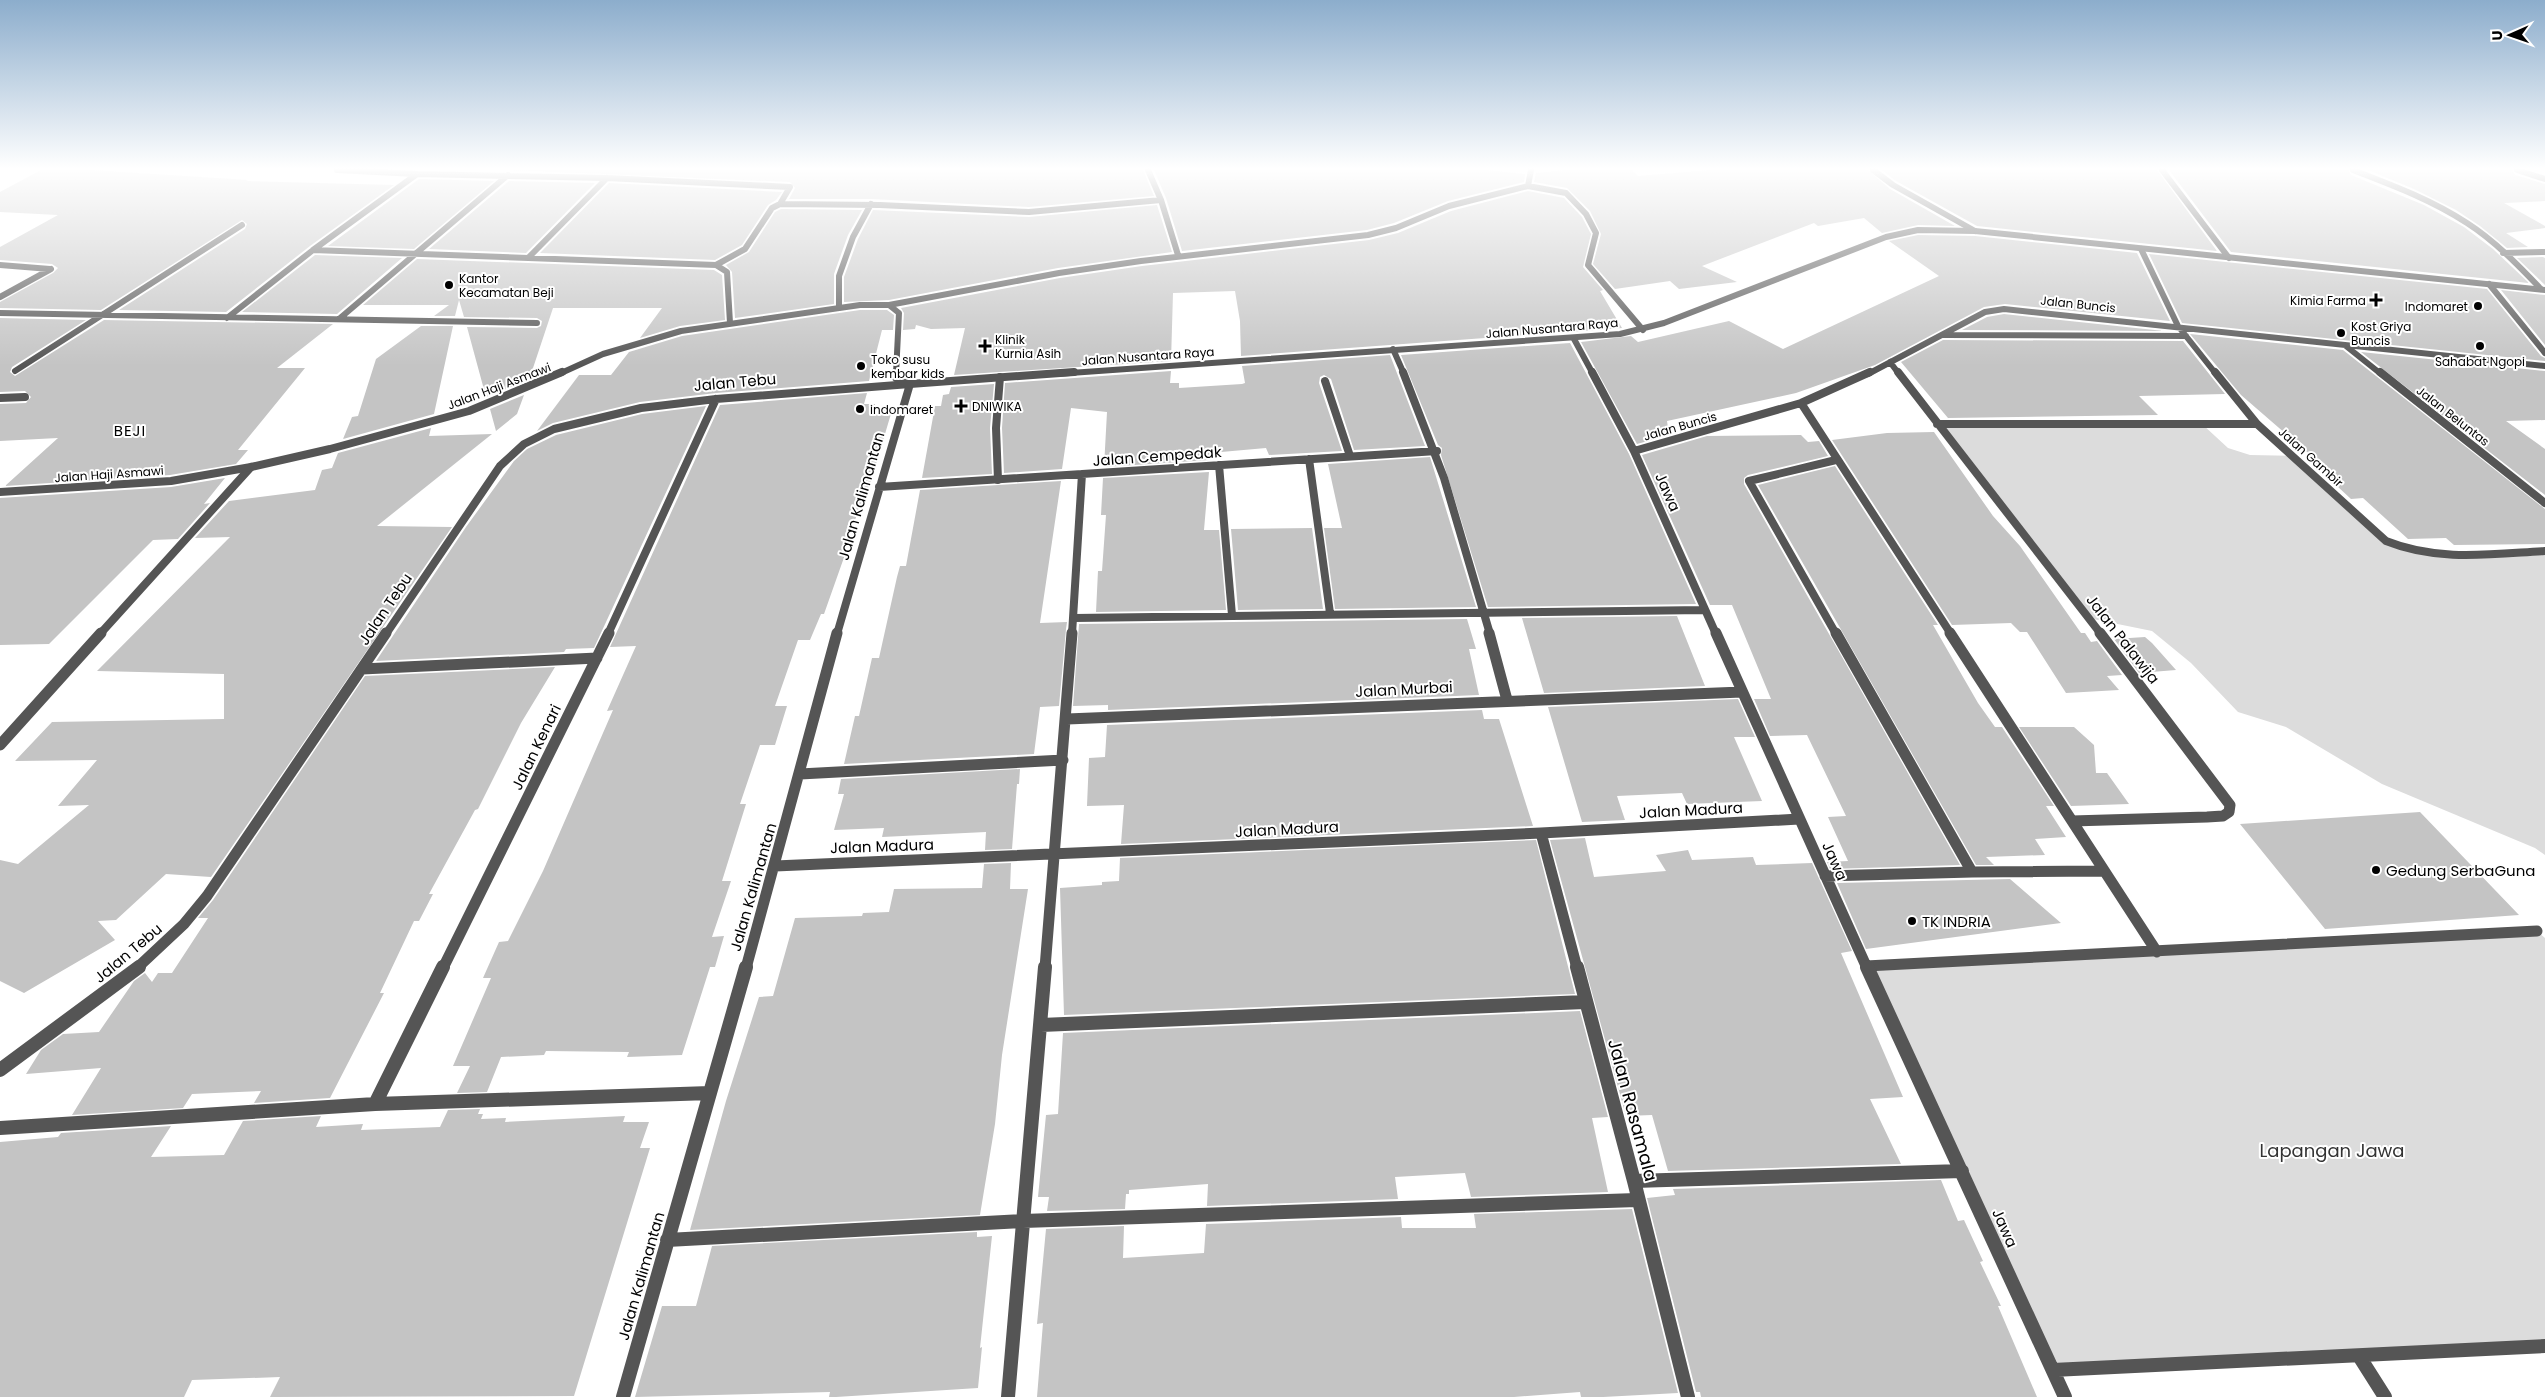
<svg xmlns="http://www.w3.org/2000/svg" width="2545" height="1397" viewBox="0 0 2545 1397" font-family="Poppins,sans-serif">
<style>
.green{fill:#dcdcdc}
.building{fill:#c4c4c4}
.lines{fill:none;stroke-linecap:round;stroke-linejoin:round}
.service{stroke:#555;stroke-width:8}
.minor-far3{stroke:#555;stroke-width:6}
.minor-far2{stroke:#555;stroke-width:8}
.minor-far1{stroke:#555;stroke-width:11}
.minor{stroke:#555;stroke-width:14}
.tertiary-far1{stroke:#555;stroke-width:6}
.tertiary{stroke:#555;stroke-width:8}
.poi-dot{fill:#000;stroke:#fff;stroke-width:2}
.labels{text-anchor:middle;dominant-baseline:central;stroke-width:4;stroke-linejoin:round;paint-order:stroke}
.far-poi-label{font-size:12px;fill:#000;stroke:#fff;text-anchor:start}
.far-street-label{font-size:12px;fill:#000;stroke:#fff}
.street-label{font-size:15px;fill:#000;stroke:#fff}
.far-quarter-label{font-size:15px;letter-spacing:1px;fill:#000;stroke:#fff}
.poi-label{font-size:15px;fill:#000;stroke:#fff;text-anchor:start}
.near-street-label{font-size:18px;fill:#000;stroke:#fff}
.near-park-label{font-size:18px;fill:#333;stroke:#fff}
</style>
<rect width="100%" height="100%" fill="#fff"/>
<!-- green -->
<path class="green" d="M 1937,424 L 2202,424 L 2228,448 L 2250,455 L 2294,456 L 2386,541 L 2426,554 L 2545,551 L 2545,855 L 2535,848 L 2382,784 L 2286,727 L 2238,712 L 2191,663 L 2152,631 L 2088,618 Z
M 2537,931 L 2545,938 L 2545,1346 L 2053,1370 L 1866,966 Z"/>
<!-- building -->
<path class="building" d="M 41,170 L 91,170 L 248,180 L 246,181 L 394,185 L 310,246 L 226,312 L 119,310 L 245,229 L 247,224 L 242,220 L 101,310 L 0,308 L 0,302 L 53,273 L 58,268 L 52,264 L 0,260 L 0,247 L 58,215 L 0,212 L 0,192 Z
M 510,170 L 1143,170 L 1154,196 L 1029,207 L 871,199 L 789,199 L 795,188 L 790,182 Z
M 1154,170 L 1486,170 L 1525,174 L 1524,182 L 1448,201 L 1394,223 L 1367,230 L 1182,251 L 1166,198 Z
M 1565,170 L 1632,170 L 1638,176 L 1710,170 L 1868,170 L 1890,189 L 1955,226 L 1918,225 L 1882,233 L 1864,218 L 1818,226 L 1814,223 L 1702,266 L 1737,282 L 1679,289 L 1670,281 L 1615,289 L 1593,264 L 1601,234 L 1590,211 L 1567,188 L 1534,182 L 1536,173 Z
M 1882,170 L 2157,170 L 2217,251 L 1977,226 L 1896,181 Z
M 2169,170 L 2348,170 L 2351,175 L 2424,205 L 2464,227 L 2493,249 L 2529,283 L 2231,252 Z
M 2368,170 L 2512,170 L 2515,175 L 2545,184 L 2545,201 L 2504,203 L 2545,226 L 2545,228 L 2506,233 L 2528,247 L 2507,248 L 2480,226 L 2456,210 L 2414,189 Z
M 419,179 L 494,181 L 414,249 L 328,246 Z
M 509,181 L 595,183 L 526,253 L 429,249 Z
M 609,183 L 782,192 L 776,200 L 768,205 L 742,245 L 715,260 L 540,253 Z
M 1528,191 L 1564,198 L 1582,217 L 1591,234 L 1583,267 L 1603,290 L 1600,291 L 1622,328 L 1241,356 L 1240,321 L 1235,291 L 1173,293 L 1171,361 L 954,375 L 965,328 L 931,329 L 916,325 L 915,329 L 903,330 L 904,313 L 901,308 L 1060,278 L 1142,266 L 1369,240 L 1398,233 L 1451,211 Z
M 1157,205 L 1172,252 L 1058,268 L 889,300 L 844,302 L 844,277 L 858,239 L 873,210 L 1029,217 Z
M 781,209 L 862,210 L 848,235 L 834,274 L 834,304 L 735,318 L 732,272 L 726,265 L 749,252 L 775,212 Z
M 1918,235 L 1975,236 L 2137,253 L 2170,321 L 2005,304 L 1984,307 L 1875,365 L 1796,393 L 1667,421 L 1669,435 L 1637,444 L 1581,342 L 1631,336 L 1638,342 L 1729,321 L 1783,349 L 1939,276 L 1889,241 Z
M 2149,254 L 2487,289 L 2541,356 L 2545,358 L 2545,361 L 2182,323 Z
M 315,255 L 402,258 L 337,314 L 242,312 Z
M 2543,257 L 2545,258 L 2545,285 L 2517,258 Z
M 417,259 L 714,270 L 722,275 L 725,320 L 680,326 L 640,338 L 662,308 L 553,308 L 529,380 L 486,397 L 467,327 L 537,328 L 541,326 L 542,321 L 537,318 L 464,317 L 459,300 L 455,316 L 434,316 L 449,305 L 363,305 Z
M 2501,290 L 2545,295 L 2545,345 Z
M 860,310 L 887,310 L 894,315 L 893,330 L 882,330 L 869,381 L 716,393 L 640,402 L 553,423 L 537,431 L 579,375 L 611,375 L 629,352 L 682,336 Z
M 2004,314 L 2164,331 L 1962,330 L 1987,317 Z
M 0,318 L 86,320 L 12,367 L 10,372 L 15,376 L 104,320 L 333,324 L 277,368 L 305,368 L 238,450 L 248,450 L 236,464 L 170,475 L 5,486 L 58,438 L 0,441 L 0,404 L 26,403 L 31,397 L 25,391 L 0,392 Z
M 421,326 L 453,326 L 434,414 L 343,439 L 352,417 L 358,416 L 376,359 Z
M 2190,334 L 2343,350 L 2545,509 L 2545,544 L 2454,545 L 2446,538 L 2408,539 L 2363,498 L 2351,499 L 2310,461 L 2317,461 L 2241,395 Z
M 1943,340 L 2183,341 L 2225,394 L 2139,396 L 2158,415 L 1948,418 L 1901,362 Z
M 1570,343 L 1629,454 L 1696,604 L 1488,607 L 1441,455 L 1442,448 L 1438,445 L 1401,355 Z
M 2361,352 L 2545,371 L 2545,420 L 2506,421 L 2545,449 L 2545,495 Z
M 1390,355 L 1425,446 L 1354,450 L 1331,379 L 1324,375 L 1320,377 L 1319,383 L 1342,451 L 1269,455 L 1266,448 L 1210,453 L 1209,460 L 1104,467 L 1107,412 L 1071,408 L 1062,469 L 1004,473 L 1002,428 L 1005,383 L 1171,371 L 1170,383 L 1179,383 L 1179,388 L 1242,384 L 1245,383 L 1242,366 Z
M 994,384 L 990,428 L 992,474 L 922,478 L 935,406 L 941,406 L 943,395 L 949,394 L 951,387 Z
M 867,393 L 864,404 L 875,404 L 874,408 L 893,407 L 871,481 L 843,549 L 847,549 L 824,614 L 821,614 L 810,640 L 798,640 L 775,706 L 787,706 L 775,745 L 760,745 L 740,804 L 746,804 L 722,881 L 731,881 L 712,937 L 724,936 L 715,967 L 710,967 L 682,1055 L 627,1057 L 629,1052 L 546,1051 L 544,1055 L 501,1057 L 487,1092 L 457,1093 L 470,1066 L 453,1066 L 491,978 L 483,978 L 499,942 L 508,941 L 543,871 L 613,710 L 607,711 L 636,646 L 610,647 L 720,405 Z
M 524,395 L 517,414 L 496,431 L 490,409 Z
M 706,406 L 594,648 L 566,649 L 564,652 L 376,661 L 466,527 L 514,461 L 527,449 L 556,435 L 642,414 Z
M 431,428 L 429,436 L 492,434 L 377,526 L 452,527 L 211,877 L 166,874 L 116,920 L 98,921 L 115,940 L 24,993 L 0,981 L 0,860 L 18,864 L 89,805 L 58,806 L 97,760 L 15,761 L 52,722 L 224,719 L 224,674 L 97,671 L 230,537 L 195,538 L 229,501 L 315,490 L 322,470 L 332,468 L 338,453 Z
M 1934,432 L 1993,516 L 2020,546 L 2081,633 L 2085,633 L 2091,642 L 2097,641 L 2122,675 L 2107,676 L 2119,690 L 2066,693 L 2027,632 L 2020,632 L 2011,623 L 1952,625 L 1832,440 L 1887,433 Z
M 1801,435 L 1808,442 L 1819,441 L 1828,456 L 1748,475 L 1744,478 L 1744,484 L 1960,865 L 1830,869 L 1827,862 L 1848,861 L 1828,817 L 1846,816 L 1807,735 L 1770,736 L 1754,699 L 1771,699 L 1732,605 L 1710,605 L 1642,455 L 1707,436 Z
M 1430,457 L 1476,607 L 1335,609 L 1324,528 L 1342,528 L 1328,464 Z
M 1835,466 L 1938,625 L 1933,625 L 1978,703 L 1995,727 L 2002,727 L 2054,806 L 2046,806 L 2066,837 L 2035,839 L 2045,855 L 1986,857 L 1994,865 L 1976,865 L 1758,485 Z
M 1209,472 L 1204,530 L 1219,530 L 1226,610 L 1096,612 L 1098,571 L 1102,571 L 1106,515 L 1101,515 L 1103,478 Z
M 225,478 L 204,504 L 210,503 L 178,539 L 153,540 L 49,644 L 0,645 L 0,498 L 171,487 Z
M 1061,481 L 1040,623 L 1067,622 L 1066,629 L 1059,706 L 1040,707 L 1034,754 L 844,764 L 855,716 L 859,716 L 872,658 L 879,658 L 897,577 L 900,566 L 906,566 L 920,490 Z
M 1312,528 L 1323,609 L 1238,610 L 1231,529 Z
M 1677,616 L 1705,686 L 1544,693 L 1522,618 Z
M 1467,619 L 1476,649 L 1469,649 L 1479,695 L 1108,710 L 1108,705 L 1073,706 L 1079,624 Z
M 2145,637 L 2152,643 L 2176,670 L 2139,673 L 2114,639 Z
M 555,667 L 521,723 L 478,809 L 475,810 L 429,894 L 433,894 L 419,921 L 414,921 L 380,993 L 384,993 L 330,1098 L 254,1103 L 261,1091 L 192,1094 L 183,1108 L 72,1115 L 101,1068 L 26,1074 L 41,1050 L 63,1034 L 99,1032 L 134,981 L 145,973 L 152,982 L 158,973 L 172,973 L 208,918 L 198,918 L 213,900 L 365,676 Z
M 1738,699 L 1755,737 L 1734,737 L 1762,801 L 1687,804 L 1682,793 L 1617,796 L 1625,820 L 1582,822 L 1548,707 Z
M 1482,710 L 1484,719 L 1499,719 L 1533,826 L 1121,844 L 1124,805 L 1087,806 L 1089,758 L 1105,757 L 1107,725 Z
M 2019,727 L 2074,727 L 2094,745 L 2096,773 L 2107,773 L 2129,804 L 2071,806 Z
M 1020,769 L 1019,784 L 1017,784 L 1012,849 L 985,850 L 986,832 L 882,837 L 884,828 L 834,830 L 844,794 L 838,794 L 841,779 Z
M 2420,812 L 2519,915 L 2325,929 L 2240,824 Z
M 1585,838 L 1594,877 L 1666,871 L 1656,855 L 1688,850 L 1692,860 L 1753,857 L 1756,865 L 1812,863 L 1852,951 L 1841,953 L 1903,1097 L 1870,1099 L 1901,1164 L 1668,1171 L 1652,1115 L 1626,1116 L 1550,840 Z
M 1536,840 L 1575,994 L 1064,1015 L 1060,888 L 1102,885 L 1102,882 L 1119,881 L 1120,858 Z
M 1011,863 L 1010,889 L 1028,889 L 1002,1055 L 995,1124 L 980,1215 L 690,1230 L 726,1101 L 759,997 L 773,996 L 795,918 L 862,916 L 863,913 L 889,912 L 894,889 L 982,888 L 984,864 Z
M 2010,879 L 2061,923 L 1866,949 L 1837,883 Z
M 1580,1011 L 1608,1117 L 1592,1118 L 1608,1192 L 1471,1197 L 1465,1173 L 1395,1177 L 1398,1199 L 1207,1206 L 1208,1184 L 1129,1190 L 1129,1194 L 1126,1194 L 1125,1209 L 1047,1211 L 1049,1197 L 1038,1197 L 1046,1115 L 1058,1114 L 1063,1033 Z
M 480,1109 L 478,1114 L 483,1114 L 481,1119 L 506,1118 L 505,1122 L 625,1116 L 623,1122 L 649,1122 L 640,1148 L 650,1148 L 574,1396 L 270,1397 L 280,1377 L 192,1380 L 184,1397 L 0,1397 L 0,1142 L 58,1137 L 61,1133 L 171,1126 L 151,1157 L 224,1155 L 243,1121 L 321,1116 L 316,1127 L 363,1124 L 361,1130 L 440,1127 L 448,1110 Z
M 1941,1180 L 1958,1221 L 1964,1220 L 1983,1261 L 1980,1262 L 2001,1306 L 1998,1306 L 2037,1397 L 1701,1397 L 1700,1392 L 1696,1392 L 1647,1198 L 1675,1195 L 1673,1189 Z
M 1632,1209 L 1678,1393 L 1603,1397 L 1581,1397 L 1580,1392 L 1514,1397 L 1037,1397 L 1043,1323 L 1037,1324 L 1046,1229 L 1124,1226 L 1123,1258 L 1204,1253 L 1206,1224 L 1401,1217 L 1402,1228 L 1476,1228 L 1474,1214 Z
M 977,1232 L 977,1237 L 992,1236 L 980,1348 L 982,1347 L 978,1388 L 836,1397 L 829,1397 L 830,1392 L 635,1397 L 662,1306 L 696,1306 L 712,1246 Z"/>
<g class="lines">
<!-- service -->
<path class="service" d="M 998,480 L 996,428 L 1000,377"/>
<!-- minor-far3 -->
<path class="minor-far3" d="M 1148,170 L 1161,200 L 1178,255
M 1873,170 L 1893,185 L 1975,231
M 2162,170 L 2229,258
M 2353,170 C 2392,185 2432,200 2467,223 C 2495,241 2518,265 2541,289
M 2517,170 L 2545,179
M 417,174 L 607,178 L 790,187 L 780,204
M 1528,186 L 1566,193 L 1586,214 L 1596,233 L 1588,265 L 1643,330
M 2141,249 L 2178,326 L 2216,374
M 313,250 L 716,265 L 727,272 L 730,323
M 2503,253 L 2545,252
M 529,257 L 607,178
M 0,265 L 50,269
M 716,265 L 745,249 L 772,208 L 780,204 L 880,205 L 1029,212 L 1161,200
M 2489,284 L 2545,353
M 0,297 L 51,269
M 889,305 L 1059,273 L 1141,261 L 1368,235 L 1396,228 L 1449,206 L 1528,186 L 1531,170
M 839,307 L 839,276 L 853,237 L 871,204
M 0,313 L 537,323
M 227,318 L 313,250 L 417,174 L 337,170
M 339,319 L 508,175
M 1944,335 L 2186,336
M 1574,339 L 1593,374
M 2346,346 L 2381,374
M 1393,349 L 1404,374
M 1890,362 L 1899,374
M 15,371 L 242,225
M 1868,374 L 1985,312 L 2004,309 L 2545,366"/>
<!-- minor-far2 -->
<path class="minor-far2" d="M 1403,372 L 1444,478 L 1490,634
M 1592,372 L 1634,451 L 1716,634
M 1898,372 L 2101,634
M 2215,372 L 2257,424 L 2386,541 C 2438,562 2491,554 2545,551
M 2380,372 L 2545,503
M 1325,381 L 1350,456
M 0,398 L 25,397
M 1801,403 L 1951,634
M 1937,424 L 2257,424
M 1634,451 L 1801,403 L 1870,372
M 1309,459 L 1330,613
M 1836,460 L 1749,481 L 1836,634
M 1219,465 L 1232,615
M 879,487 L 1437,451
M 1074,618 L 1705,610
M 100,634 L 251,467
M 386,634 L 500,466 L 524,444 L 554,429 L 641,408 L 716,399 L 910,384 L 837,634
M 608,634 L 716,399
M 1072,634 L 1082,474"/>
<!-- minor-far1 -->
<path class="minor-far1" d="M 1489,633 L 1507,700
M 1716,633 L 1867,968
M 1950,633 L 2157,952
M 362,669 L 597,658
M 1067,719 L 1742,692
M 0,745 L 101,633
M 800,774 L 1063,760
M 2072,821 L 2207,817 L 2223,816 L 2229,812 L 2230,805 L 2100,633
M 1541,833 L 1577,968
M 775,866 L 1541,833 L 1799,819
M 1972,872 L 2104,871
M 1825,876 L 1972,872 L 1836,633
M 1866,966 L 2537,931
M 137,968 L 184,924 L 207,896 L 386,633
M 443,968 L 609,633
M 746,968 L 837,633
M 1045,968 L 1072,633"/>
<!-- minor -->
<path class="minor" d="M 1577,967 L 1634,1181 L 1688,1397
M 1867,967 L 2065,1397
M 1041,1025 L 1585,1002
M 0,1070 L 139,967
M 375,1104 L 443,967
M 0,1128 L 375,1104 L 710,1093
M 1634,1181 L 1962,1171
M 667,1240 L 1023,1221 L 1637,1200
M 2359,1356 L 2385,1397
M 2053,1370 L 2545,1346
M 623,1397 L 746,967
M 1008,1397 L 1045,967"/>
<!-- tertiary-far1 -->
<path class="tertiary-far1" d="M 559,374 L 603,354 L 681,331 L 860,305 L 889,305 L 899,313 L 896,374
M 1056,374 L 1620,334 L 1664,323 L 1886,237 L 1918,230 L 1975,231 L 2545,290"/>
<!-- tertiary -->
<path class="tertiary" d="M 896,372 L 896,378 L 910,384 L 1074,372
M 0,492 L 171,481 L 251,467 L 330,449 L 469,411 L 562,372"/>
</g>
<!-- sky -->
<linearGradient id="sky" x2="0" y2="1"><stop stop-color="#8cadcc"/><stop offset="0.46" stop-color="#fff"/><stop offset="1" stop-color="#fff" stop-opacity="0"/></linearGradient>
<rect width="2545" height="366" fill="url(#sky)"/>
<!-- markers -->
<g class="poi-dot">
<circle cx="449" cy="285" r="5"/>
<path d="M2373.5 292.5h5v5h5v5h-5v5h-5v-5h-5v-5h5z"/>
<circle cx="2478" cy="306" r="5"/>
<circle cx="2341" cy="333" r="5"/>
<path d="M982.5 338.5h5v5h5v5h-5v5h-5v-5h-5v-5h5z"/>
<circle cx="2480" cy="346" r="5"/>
<circle cx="861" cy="366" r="5"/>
<path d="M958.5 398.5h5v5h5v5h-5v5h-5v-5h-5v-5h5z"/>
<circle cx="860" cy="409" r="5"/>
<circle cx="2376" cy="870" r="5"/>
<circle cx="1912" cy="921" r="5"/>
</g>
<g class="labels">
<!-- far-poi labels -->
<g class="far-poi-label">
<text x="459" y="278">Kantor<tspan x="459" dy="14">Kecamatan Beji</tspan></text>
<text x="2366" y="300" text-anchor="end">Kimia Farma</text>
<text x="2468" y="306" text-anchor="end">Indomaret</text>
<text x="2351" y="326">Kost Griya<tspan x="2351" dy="14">Buncis</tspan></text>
<text x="995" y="339">Klinik<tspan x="995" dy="14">Kurnia Asih</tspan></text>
<text x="871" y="359">Toko susu<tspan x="871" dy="14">kembar kids</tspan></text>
<text x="2480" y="361" text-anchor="middle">Sahabat Ngopi</text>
<text x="972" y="406">DNIWIKA</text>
<text x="870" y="409">indomaret</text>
</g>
<!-- far-street labels -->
<g class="far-street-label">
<text transform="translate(2078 304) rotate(6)">Jalan Buncis</text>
<text transform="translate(1552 328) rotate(-5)">Jalan Nusantara Raya</text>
<text transform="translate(1148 356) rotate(-4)">Jalan Nusantara Raya</text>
<text transform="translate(499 386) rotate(-21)">Jalan Haji Asmawi</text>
<text transform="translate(2453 416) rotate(38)">Jalan Beluntas</text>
<text transform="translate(1680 426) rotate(-16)">Jalan Buncis</text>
<text transform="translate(2311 457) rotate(42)">Jalan Gambir</text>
<text transform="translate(109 474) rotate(-4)">Jalan Haji Asmawi</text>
</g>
<!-- street labels -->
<g class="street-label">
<text transform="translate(735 382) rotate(-5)">Jalan Tebu</text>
<text transform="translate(1157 456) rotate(-4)">Jalan Cempedak</text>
<text transform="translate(1668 492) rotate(66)">Jawa</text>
<text transform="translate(861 496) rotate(-74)">Jalan Kalimantan</text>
<text transform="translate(385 609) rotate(-56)">Jalan Tebu</text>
<text transform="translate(2123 639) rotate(52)">Jalan Palawija</text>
<text transform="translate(1404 689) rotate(-3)">Jalan Murbai</text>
<text transform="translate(536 747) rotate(-64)">Jalan Kenari</text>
<text transform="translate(1691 810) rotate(-3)">Jalan Madura</text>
<text transform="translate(1287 829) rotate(-3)">Jalan Madura</text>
<text transform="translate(882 846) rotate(-2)">Jalan Madura</text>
<text transform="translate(1835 861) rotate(66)">Jawa</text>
<text transform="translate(753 887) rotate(-74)">Jalan Kalimantan</text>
<text transform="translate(128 953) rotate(-40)">Jalan Tebu</text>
<text transform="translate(2005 1228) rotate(66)">Jawa</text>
<text transform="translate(641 1276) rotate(-74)">Jalan Kalimantan</text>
</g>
<!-- far-quarter labels -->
<g class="far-quarter-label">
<text x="130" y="430">BEJI</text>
</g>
<!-- poi labels -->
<g class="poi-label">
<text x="2386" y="870">Gedung SerbaGuna</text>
<text x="1922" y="921">TK INDRIA</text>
</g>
<!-- near-street labels -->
<g class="near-street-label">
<text transform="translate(1633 1110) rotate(75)">Jalan Rasamala</text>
</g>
<!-- near-park labels -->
<g class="near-park-label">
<text x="2332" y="1150">Lapangan Jawa</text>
</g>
</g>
<!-- north arrow -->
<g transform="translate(2510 35) rotate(268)" stroke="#ffffff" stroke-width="4" paint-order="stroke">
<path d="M0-4L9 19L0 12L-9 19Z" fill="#000000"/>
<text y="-8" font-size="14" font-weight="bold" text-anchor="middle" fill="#000000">U</text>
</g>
</svg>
